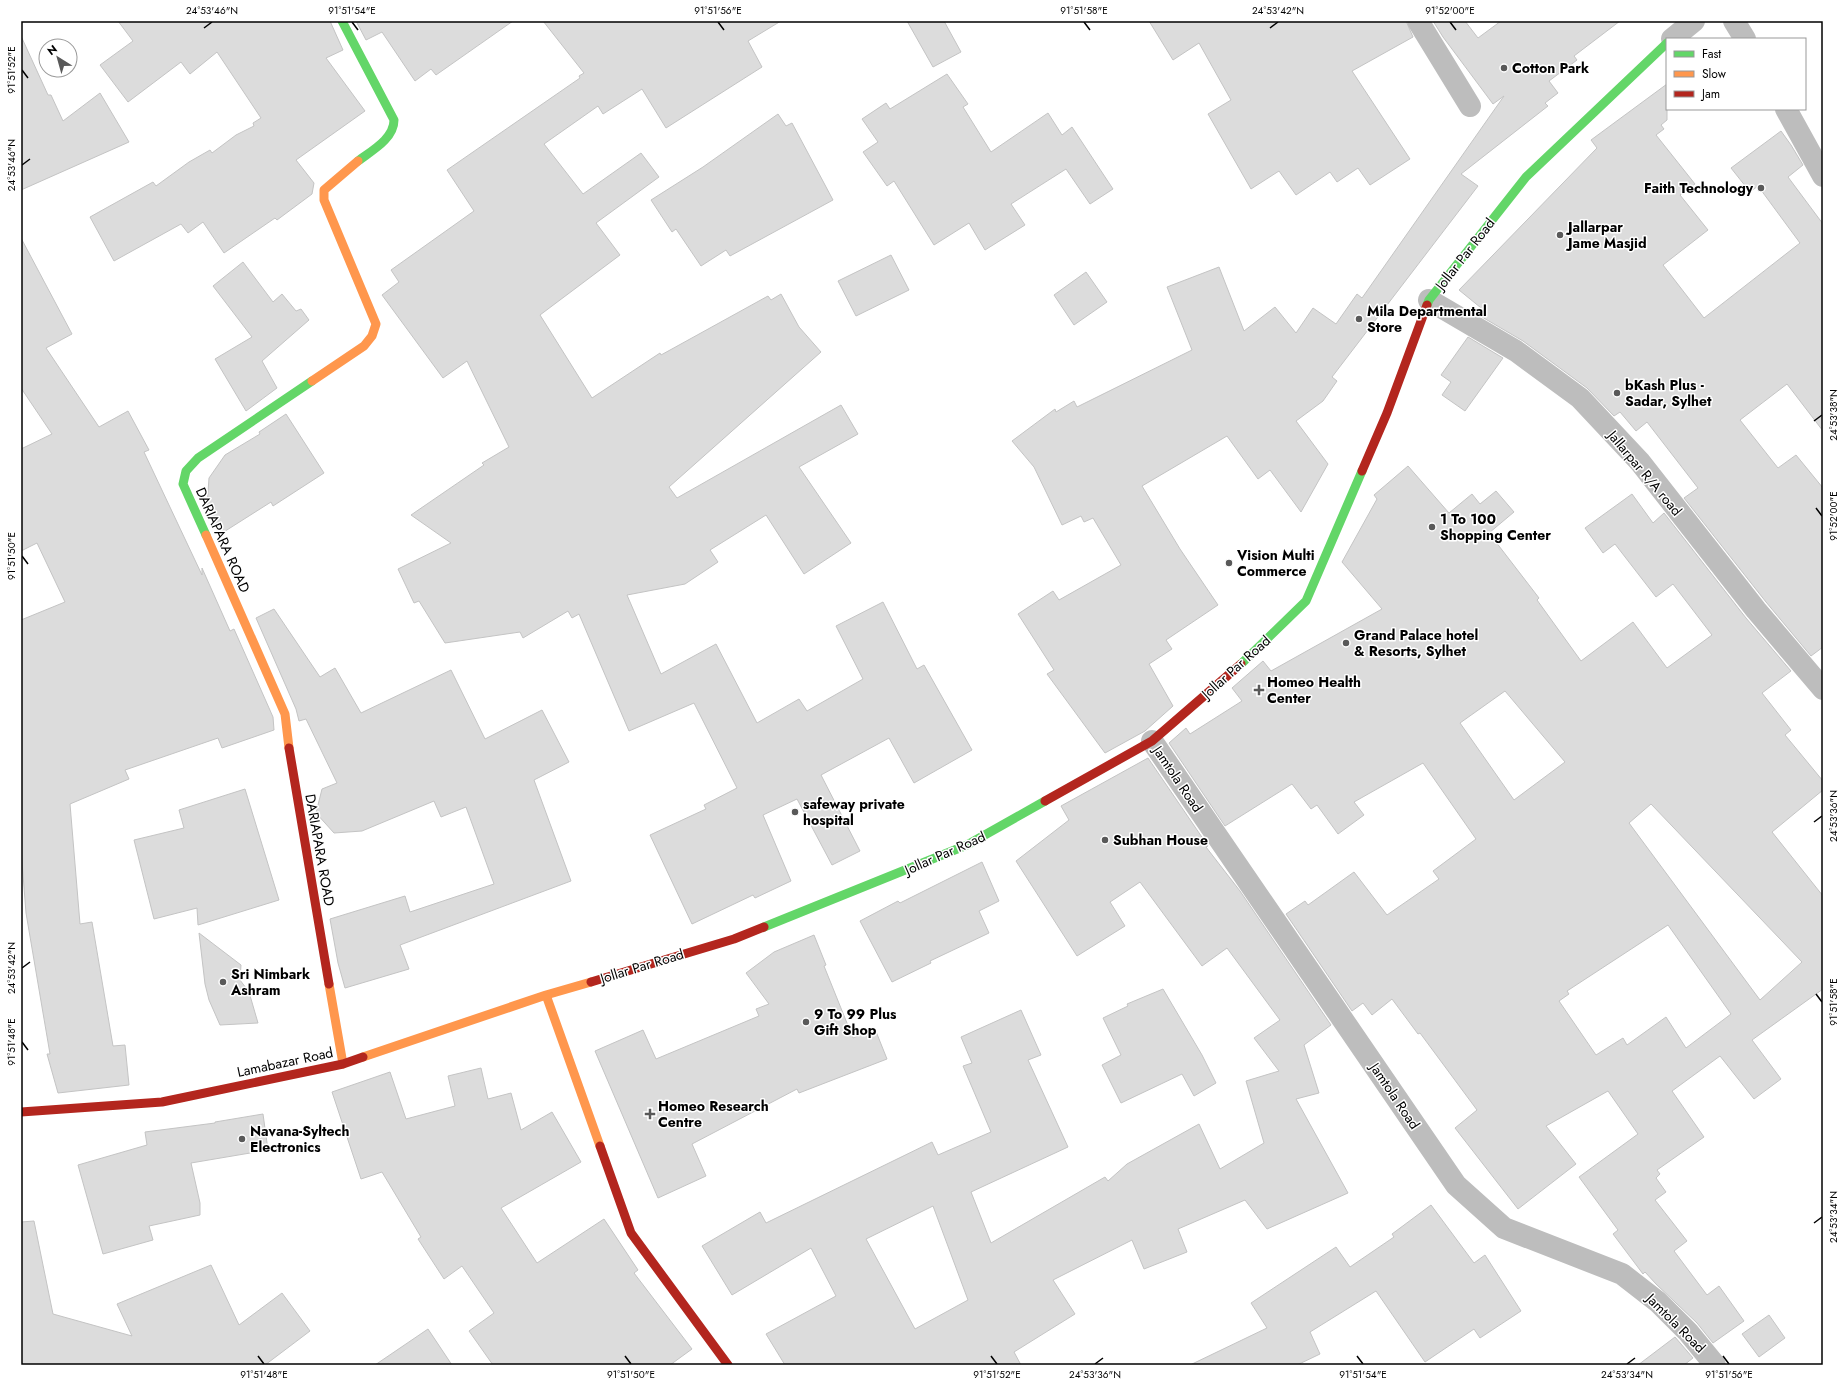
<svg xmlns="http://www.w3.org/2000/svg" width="1844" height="1386" viewBox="0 0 1844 1386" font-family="Jost,sans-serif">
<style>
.building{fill:#dcdcdc;stroke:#c4c4c4;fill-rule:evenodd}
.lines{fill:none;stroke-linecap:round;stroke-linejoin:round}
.street{stroke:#bdbdbd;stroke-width:22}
.fast{stroke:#63d668;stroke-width:9}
.slow{stroke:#ff974d;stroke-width:9}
.jam{stroke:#b3261e;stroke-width:9}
.ticks{fill:none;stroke:#000;stroke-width:1.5}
.poi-dot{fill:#595959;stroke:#fff;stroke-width:1.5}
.labels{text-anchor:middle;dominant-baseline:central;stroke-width:3;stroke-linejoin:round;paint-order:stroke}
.poi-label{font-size:14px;font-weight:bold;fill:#000;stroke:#fff;text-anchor:start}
.street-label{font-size:14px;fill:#000;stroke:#fff}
.neatline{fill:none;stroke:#000;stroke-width:1.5}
.ticks-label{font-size:10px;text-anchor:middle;fill:#000}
</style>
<rect width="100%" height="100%" fill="#fff"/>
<!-- building -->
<path class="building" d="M 118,21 L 330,21 L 343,50 L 326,58 L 365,111 L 296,160 L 314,183 L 312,194 L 277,220 L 275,218 L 224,253 L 203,222 L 188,233 L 181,224 L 114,261 L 90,217 L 153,182 L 156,186 L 189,162 L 210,150 L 212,153 L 236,135 L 254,126 L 253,123 L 261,118 L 217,52 L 190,74 L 181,62 L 128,102 L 100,65 L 133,41 Z
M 356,21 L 513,21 L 436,75 L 431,69 L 415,81 L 382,32 L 366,40 Z
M 543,21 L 781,21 L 748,41 L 762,67 L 666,128 L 642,89 L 603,114 L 598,106 L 544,144 L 583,194 L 641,153 L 659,177 L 596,223 L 620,255 L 540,315 L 592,398 L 660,353 L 661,355 L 768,296 L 771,300 L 781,294 L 799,327 L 821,352 L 669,487 L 677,498 L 841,405 L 858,434 L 799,467 L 851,543 L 804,574 L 766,515 L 710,550 L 718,562 L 685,584 L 627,595 L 661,674 L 716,644 L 757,723 L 799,699 L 807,711 L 863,679 L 836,626 L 883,602 L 917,669 L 924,665 L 972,750 L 914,783 L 889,738 L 821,775 L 860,851 L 832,865 L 797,799 L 763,815 L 791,881 L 755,898 L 753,895 L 692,924 L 650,835 L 706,809 L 704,805 L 737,788 L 694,703 L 629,731 L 579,614 L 572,618 L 568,611 L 523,638 L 520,632 L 445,643 L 419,601 L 414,603 L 398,569 L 451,543 L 411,515 L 484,465 L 482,463 L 509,447 L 467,361 L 443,378 L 382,295 L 399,282 L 391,270 L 474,211 L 447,170 L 580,78 L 579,76 L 584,73 Z
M 907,21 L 944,21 L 961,52 L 933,67 Z
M 1149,21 L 1406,21 L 1413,37 L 1352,71 L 1410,159 L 1370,185 L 1358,168 L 1337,182 L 1330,172 L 1296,195 L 1279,171 L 1251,189 L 1208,114 L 1231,100 L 1199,43 L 1173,60 Z
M 1433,21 L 1465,21 L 1478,38 L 1501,21 L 1620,21 L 1574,56 L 1577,60 L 1549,81 L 1558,93 L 1545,103 L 1548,106 L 1461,174 L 1478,186 L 1332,377 L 1337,381 L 1323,401 L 1296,421 L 1328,464 L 1301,512 L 1270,470 L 1258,479 L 1227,436 L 1142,486 L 1180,549 L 1218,605 L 1166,640 L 1172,649 L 1149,664 L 1173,706 L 1145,731 L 1105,753 L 1047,674 L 1054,670 L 1018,614 L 1053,591 L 1059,600 L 1121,565 L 1093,518 L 1084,522 L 1081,516 L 1062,525 L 1034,467 L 1012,441 L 1055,409 L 1056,412 L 1074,401 L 1077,407 L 1192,350 L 1167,287 L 1219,267 L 1244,331 L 1275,307 L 1296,333 L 1313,308 L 1336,324 L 1357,294 L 1362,298 L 1504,96 L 1493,104 L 1443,37 Z
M 21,36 L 48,95 L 51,95 L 63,121 L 100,93 L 129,142 L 21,190 Z
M 947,74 L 968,104 L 963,107 L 991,152 L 1048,113 L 1062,135 L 1072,127 L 1113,189 L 1090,204 L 1066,169 L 1011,204 L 1025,225 L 985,250 L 969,223 L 934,245 L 894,181 L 887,186 L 863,152 L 878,142 L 862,119 L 886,103 L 890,109 Z
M 1667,84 L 1667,120 L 1661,125 L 1664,129 L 1656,135 L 1695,184 L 1680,195 L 1708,230 L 1663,265 L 1704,318 L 1800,243 L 1758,186 L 1750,192 L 1731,168 L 1781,131 L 1791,145 L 1803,165 L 1788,177 L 1823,224 L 1823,431 L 1787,384 L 1740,420 L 1778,468 L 1796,455 L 1823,488 L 1823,647 L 1811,656 L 1766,602 L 1684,498 L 1698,488 L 1647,422 L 1636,431 L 1620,412 L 1614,416 L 1587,388 L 1523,341 L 1482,317 L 1486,312 L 1459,290 L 1597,148 L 1591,140 Z
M 778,114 L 786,126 L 792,123 L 833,200 L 730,256 L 726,250 L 701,266 L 676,229 L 672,232 L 651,200 L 703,167 Z
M 21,238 L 72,334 L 46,348 L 99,427 L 128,411 L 149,450 L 144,452 L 202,575 L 202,568 L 230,631 L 234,629 L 273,717 L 274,730 L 222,748 L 218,738 L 125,770 L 129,779 L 70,804 L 80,924 L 92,922 L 113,1046 L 125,1045 L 129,1085 L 58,1093 L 47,1054 L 50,1054 L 26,913 L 21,849 L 21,620 L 65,602 L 37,543 L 21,551 L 21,449 L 52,434 L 21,388 Z
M 891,255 L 909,290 L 856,316 L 838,281 Z
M 243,262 L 273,302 L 282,294 L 296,311 L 301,309 L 309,320 L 262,361 L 277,388 L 246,411 L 215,359 L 252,337 L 213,286 Z
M 1086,272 L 1107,302 L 1074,325 L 1054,295 Z
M 1468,337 L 1503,358 L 1465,411 L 1442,395 L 1451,382 L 1441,375 Z
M 286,414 L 324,473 L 273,506 L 271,502 L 219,535 L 207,506 L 209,478 L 225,455 L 260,434 L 259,432 Z
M 1408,466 L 1449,513 L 1472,494 L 1480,504 L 1496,491 L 1514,512 L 1489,533 L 1539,598 L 1537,600 L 1581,661 L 1633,622 L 1667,668 L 1712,635 L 1673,584 L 1656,597 L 1615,544 L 1603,553 L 1585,528 L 1632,494 L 1653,523 L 1664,513 L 1746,618 L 1791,671 L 1762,693 L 1791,730 L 1785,735 L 1823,781 L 1823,790 L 1772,832 L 1823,896 L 1823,989 L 1752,1040 L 1781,1079 L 1754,1099 L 1720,1056 L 1672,1091 L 1704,1137 L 1657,1170 L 1660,1174 L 1656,1178 L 1666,1192 L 1655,1200 L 1687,1241 L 1674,1251 L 1707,1295 L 1719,1286 L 1744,1321 L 1713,1343 L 1697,1323 L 1656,1284 L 1645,1272 L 1643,1274 L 1613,1234 L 1618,1230 L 1579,1177 L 1638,1134 L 1608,1091 L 1546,1126 L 1576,1164 L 1518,1209 L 1455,1128 L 1477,1110 L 1420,1033 L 1418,1034 L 1392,999 L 1372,1015 L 1363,1003 L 1352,1011 L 1286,914 L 1305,901 L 1308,905 L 1354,872 L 1387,915 L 1439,879 L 1433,871 L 1476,839 L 1423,763 L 1354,802 L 1364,815 L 1338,834 L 1317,805 L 1311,809 L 1292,784 L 1225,826 L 1169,743 L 1186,728 L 1190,734 L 1242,701 L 1232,688 L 1263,661 L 1271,671 L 1382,609 L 1342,562 L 1377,499 L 1374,495 ZM 1505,691 L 1565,762 L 1514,800 L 1460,723 ZM 1651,804 L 1802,962 L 1760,1000 L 1629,823 ZM 1668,925 L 1731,1014 L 1686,1048 L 1666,1017 L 1627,1045 L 1623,1038 L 1596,1055 L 1559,1001 L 1569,994 L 1567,991 Z
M 274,609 L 320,677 L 335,668 L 361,713 L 451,670 L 485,739 L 542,710 L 569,762 L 534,780 L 571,881 L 400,945 L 409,969 L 345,988 L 338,963 L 330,919 L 405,896 L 410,912 L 494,884 L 466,807 L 441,817 L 434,801 L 362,831 L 334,833 L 316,813 L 322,789 L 337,783 L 306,719 L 299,721 L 296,709 L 256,618 Z
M 1148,758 L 1208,846 L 1206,847 L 1240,891 L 1331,1025 L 1304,1045 L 1319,1093 L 1296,1099 L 1348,1193 L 1267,1229 L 1245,1200 L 1178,1229 L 1187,1252 L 1144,1269 L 1132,1240 L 1053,1280 L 1075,1314 L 1014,1352 L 1021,1365 L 785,1365 L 766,1334 L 836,1296 L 811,1248 L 732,1295 L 702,1246 L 760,1212 L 766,1223 L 932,1142 L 938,1155 L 991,1132 L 963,1066 L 972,1063 L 961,1037 L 1021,1010 L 1041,1055 L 1028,1060 L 1068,1147 L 971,1192 L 991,1243 L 1105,1177 L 1108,1181 L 1127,1164 L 1199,1124 L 1220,1169 L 1264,1143 L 1246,1081 L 1279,1071 L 1254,1038 L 1280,1020 L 1227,948 L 1202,966 L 1140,882 L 1110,902 L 1125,926 L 1077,956 L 1016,861 L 1069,820 L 1061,806 ZM 933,1206 L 968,1300 L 915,1329 L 866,1239 Z
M 245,789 L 279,900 L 198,925 L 197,908 L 154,919 L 134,840 L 184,828 L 179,810 Z
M 982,862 L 999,901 L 979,911 L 989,933 L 930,961 L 931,963 L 892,982 L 860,921 L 898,901 L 900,903 Z
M 199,933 L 241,965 L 240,980 L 249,992 L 258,1023 L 220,1025 L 209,1000 L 205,984 Z
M 814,935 L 826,965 L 824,966 L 853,1038 L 875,1029 L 887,1059 L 799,1093 L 797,1089 L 692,1144 L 706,1176 L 658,1198 L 595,1051 L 643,1030 L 656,1059 L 759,1016 L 756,1009 L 769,1004 L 746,973 L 774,952 Z
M 1163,989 L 1202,1055 L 1216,1083 L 1194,1096 L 1182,1074 L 1121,1103 L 1102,1065 L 1121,1055 L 1103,1018 L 1128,1006 L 1127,1004 Z
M 481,1068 L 488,1099 L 511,1093 L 521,1130 L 552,1112 L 581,1162 L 501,1208 L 537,1263 L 604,1219 L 638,1270 L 634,1273 L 692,1349 L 670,1365 L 493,1365 L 469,1331 L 494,1313 L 462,1266 L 444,1279 L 418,1239 L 421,1237 L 382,1172 L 361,1179 L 332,1092 L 390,1072 L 406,1119 L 455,1106 L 448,1076 Z
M 263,1114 L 268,1150 L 191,1163 L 200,1203 L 200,1215 L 149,1226 L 153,1240 L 103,1254 L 78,1165 L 147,1145 L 145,1132 L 215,1123 L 215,1122 Z
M 1431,1205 L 1474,1263 L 1485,1255 L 1521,1311 L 1480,1338 L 1474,1329 L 1425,1362 L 1376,1291 L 1310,1332 L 1320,1354 L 1297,1365 L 1190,1365 L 1267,1328 L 1251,1303 L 1336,1247 L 1350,1267 L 1394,1237 L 1392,1234 Z
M 34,1221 L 53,1314 L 132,1336 L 117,1304 L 211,1265 L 239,1325 L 282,1293 L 310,1331 L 265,1365 L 21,1365 L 21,1222 Z
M 1769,1315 L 1785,1338 L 1759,1357 L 1742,1334 Z
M 428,1329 L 452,1365 L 375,1365 Z
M 1675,1337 L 1693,1358 L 1684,1365 L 1638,1365 Z"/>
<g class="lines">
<!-- street -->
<path class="street" d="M 1418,21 L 1470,106
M 1734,21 L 1745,39
M 1672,39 L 1694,21
M 1786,109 L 1823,176
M 1429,300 L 1516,351 L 1580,398 L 1640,462 L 1756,610 L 1823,689
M 1152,741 L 1456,1185 L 1504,1228 L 1622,1274 L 1658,1302 L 1688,1332 L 1715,1365"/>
<!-- fast -->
<path class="fast" d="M 342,21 L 394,120 C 394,139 371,151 358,161
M 1427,305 L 1429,300 L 1526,177 L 1667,43
M 206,535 L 183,484 L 186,471 L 198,458 L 312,381
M 1241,664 L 1306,601 L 1362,471
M 764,927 L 967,845 L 1045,801"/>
<!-- slow -->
<path class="slow" d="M 312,381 L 364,346 L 372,336 L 376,324 L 324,200 L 324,190 L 358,161
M 206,535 L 285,714 L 289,748
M 329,984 L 343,1064
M 546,995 L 600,1146
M 363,1057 L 546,995 L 591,982"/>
<!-- jam -->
<path class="jam" d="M 1362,471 L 1387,413 L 1427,305
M 289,748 L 329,984
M 1045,801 L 1152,741 L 1241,664
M 591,982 L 734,939 L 764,927
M 21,1112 L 162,1102 L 343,1064 L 363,1057
M 600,1146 L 631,1233 L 728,1365"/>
</g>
<!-- ticks -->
<path class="ticks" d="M 352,22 L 358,30M 718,22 L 724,30M 1084,22 L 1090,30M 1450,22 L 1456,30M 204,28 L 212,22M 1270,28 L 1278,22M 22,70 L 28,78M 22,165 L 30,159M 1814,421 L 1822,415M 1816,508 L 1822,516M 22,556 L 28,564M 1814,822 L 1822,816M 22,968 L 30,962M 1816,994 L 1822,1002M 22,1042 L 28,1050M 1814,1223 L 1822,1217M 258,1356 L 264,1364M 625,1356 L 631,1364M 991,1356 L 997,1364M 1357,1356 L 1363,1364M 1723,1356 L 1729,1364M 1095,1364 L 1103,1358M 1627,1364 L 1635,1358"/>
<!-- markers -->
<g class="poi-dot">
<circle cx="1504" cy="68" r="4"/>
<circle cx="1761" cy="188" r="4"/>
<circle cx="1560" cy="235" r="4"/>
<circle cx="1359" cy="319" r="4"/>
<circle cx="1617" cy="393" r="4"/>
<circle cx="1432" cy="527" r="4"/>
<circle cx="1229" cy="563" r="4"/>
<circle cx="1346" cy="643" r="4"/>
<path d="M1257 684h4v4h4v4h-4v4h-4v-4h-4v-4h4z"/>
<circle cx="795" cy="812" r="4"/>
<circle cx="1105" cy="840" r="4"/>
<circle cx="223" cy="982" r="4"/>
<circle cx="806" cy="1022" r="4"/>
<path d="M648 1108h4v4h4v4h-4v4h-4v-4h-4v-4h4z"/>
<circle cx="242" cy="1139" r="4"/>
</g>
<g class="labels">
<!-- poi labels -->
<g class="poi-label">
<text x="1512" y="68">Cotton Park</text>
<text x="1753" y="188" text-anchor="end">Faith Technology</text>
<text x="1568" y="227">Jallarpar<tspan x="1568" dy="16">Jame Masjid</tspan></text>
<text x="1367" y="311">Mila Departmental<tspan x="1367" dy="16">Store</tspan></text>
<text x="1625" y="385">bKash Plus -<tspan x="1625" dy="16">Sadar, Sylhet</tspan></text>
<text x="1440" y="519">1 To 100<tspan x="1440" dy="16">Shopping Center</tspan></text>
<text x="1237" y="555">Vision Multi<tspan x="1237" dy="16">Commerce</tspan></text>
<text x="1354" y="635">Grand Palace hotel<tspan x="1354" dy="16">&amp; Resorts, Sylhet</tspan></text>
<text x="1267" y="682">Homeo Health<tspan x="1267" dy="16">Center</tspan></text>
<text x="803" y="804">safeway private<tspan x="803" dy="16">hospital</tspan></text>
<text x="1113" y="840">Subhan House</text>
<text x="231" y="974">Sri Nimbark<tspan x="231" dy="16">Ashram</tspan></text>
<text x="814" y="1014">9 To 99 Plus<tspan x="814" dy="16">Gift Shop</tspan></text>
<text x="658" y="1106">Homeo Research<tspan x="658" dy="16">Centre</tspan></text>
<text x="250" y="1131">Navana-Syltech<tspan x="250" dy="16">Electronics</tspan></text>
</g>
<!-- street labels -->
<g class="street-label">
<text transform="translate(1465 254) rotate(-52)">Jollar Par Road</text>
<text transform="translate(1645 473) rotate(50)">Jallarpar R/A road</text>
<text transform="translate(223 540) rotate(66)">DARIAPARA ROAD</text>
<text transform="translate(1236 667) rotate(-42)">Jollar Par Road</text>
<text transform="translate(1178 779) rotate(56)">Jamtola Road</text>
<text transform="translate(320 850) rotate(80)">DARIAPARA ROAD</text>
<text transform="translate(945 853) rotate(-24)">Jollar Par Road</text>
<text transform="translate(642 966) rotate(-17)">Jollar Par Road</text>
<text transform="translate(285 1062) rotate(-12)">Lamabazar Road</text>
<text transform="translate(1395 1096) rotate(56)">Jamtola Road</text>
<text transform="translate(1676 1323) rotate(45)">Jamtola Road</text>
</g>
</g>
<!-- border -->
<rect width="1844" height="1386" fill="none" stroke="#ffffff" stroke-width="44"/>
<!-- legend -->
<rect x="1666" y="38" width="140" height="72" fill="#ffffff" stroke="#999999"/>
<rect x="1674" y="51" width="20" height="6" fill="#63d668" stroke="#999999"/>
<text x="1702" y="58" font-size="12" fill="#000000">Fast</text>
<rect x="1674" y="71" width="20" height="6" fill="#ff974d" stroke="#999999"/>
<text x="1702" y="78" font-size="12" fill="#000000">Slow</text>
<rect x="1674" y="91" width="20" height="6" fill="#b3261e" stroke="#999999"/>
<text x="1702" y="98" font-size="12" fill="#000000">Jam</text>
<!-- north arrow -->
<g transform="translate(58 58) rotate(323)"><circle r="19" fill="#ffffff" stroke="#999999"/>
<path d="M0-3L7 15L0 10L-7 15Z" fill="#595959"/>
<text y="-6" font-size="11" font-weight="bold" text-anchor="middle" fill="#000000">N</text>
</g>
<rect x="22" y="22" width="1800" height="1342" class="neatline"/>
<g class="ticks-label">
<text x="212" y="14">24°53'46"N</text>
<text x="352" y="14">91°51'54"E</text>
<text x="718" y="14">91°51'56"E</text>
<text x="1084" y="14">91°51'58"E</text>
<text x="1278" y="14">24°53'42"N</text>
<text x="1450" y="14">91°52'00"E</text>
<text transform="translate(11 70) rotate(-90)" y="4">91°51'52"E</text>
<text transform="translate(11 165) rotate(-90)" y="4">24°53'46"N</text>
<text transform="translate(1833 415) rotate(-90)" y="4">24°53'38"N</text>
<text transform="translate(1833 516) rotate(-90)" y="4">91°52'00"E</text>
<text transform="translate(11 556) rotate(-90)" y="4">91°51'50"E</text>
<text transform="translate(1833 816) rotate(-90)" y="4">24°53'36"N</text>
<text transform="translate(11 968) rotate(-90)" y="4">24°53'42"N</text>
<text transform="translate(1833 1002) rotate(-90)" y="4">91°51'58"E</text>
<text transform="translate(11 1042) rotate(-90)" y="4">91°51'48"E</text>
<text transform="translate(1833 1217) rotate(-90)" y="4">24°53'34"N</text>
<text x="264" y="1378">91°51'48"E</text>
<text x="631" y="1378">91°51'50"E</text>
<text x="997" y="1378">91°51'52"E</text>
<text x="1095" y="1378">24°53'36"N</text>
<text x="1363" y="1378">91°51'54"E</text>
<text x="1627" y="1378">24°53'34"N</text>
<text x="1729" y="1378">91°51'56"E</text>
</g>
</svg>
